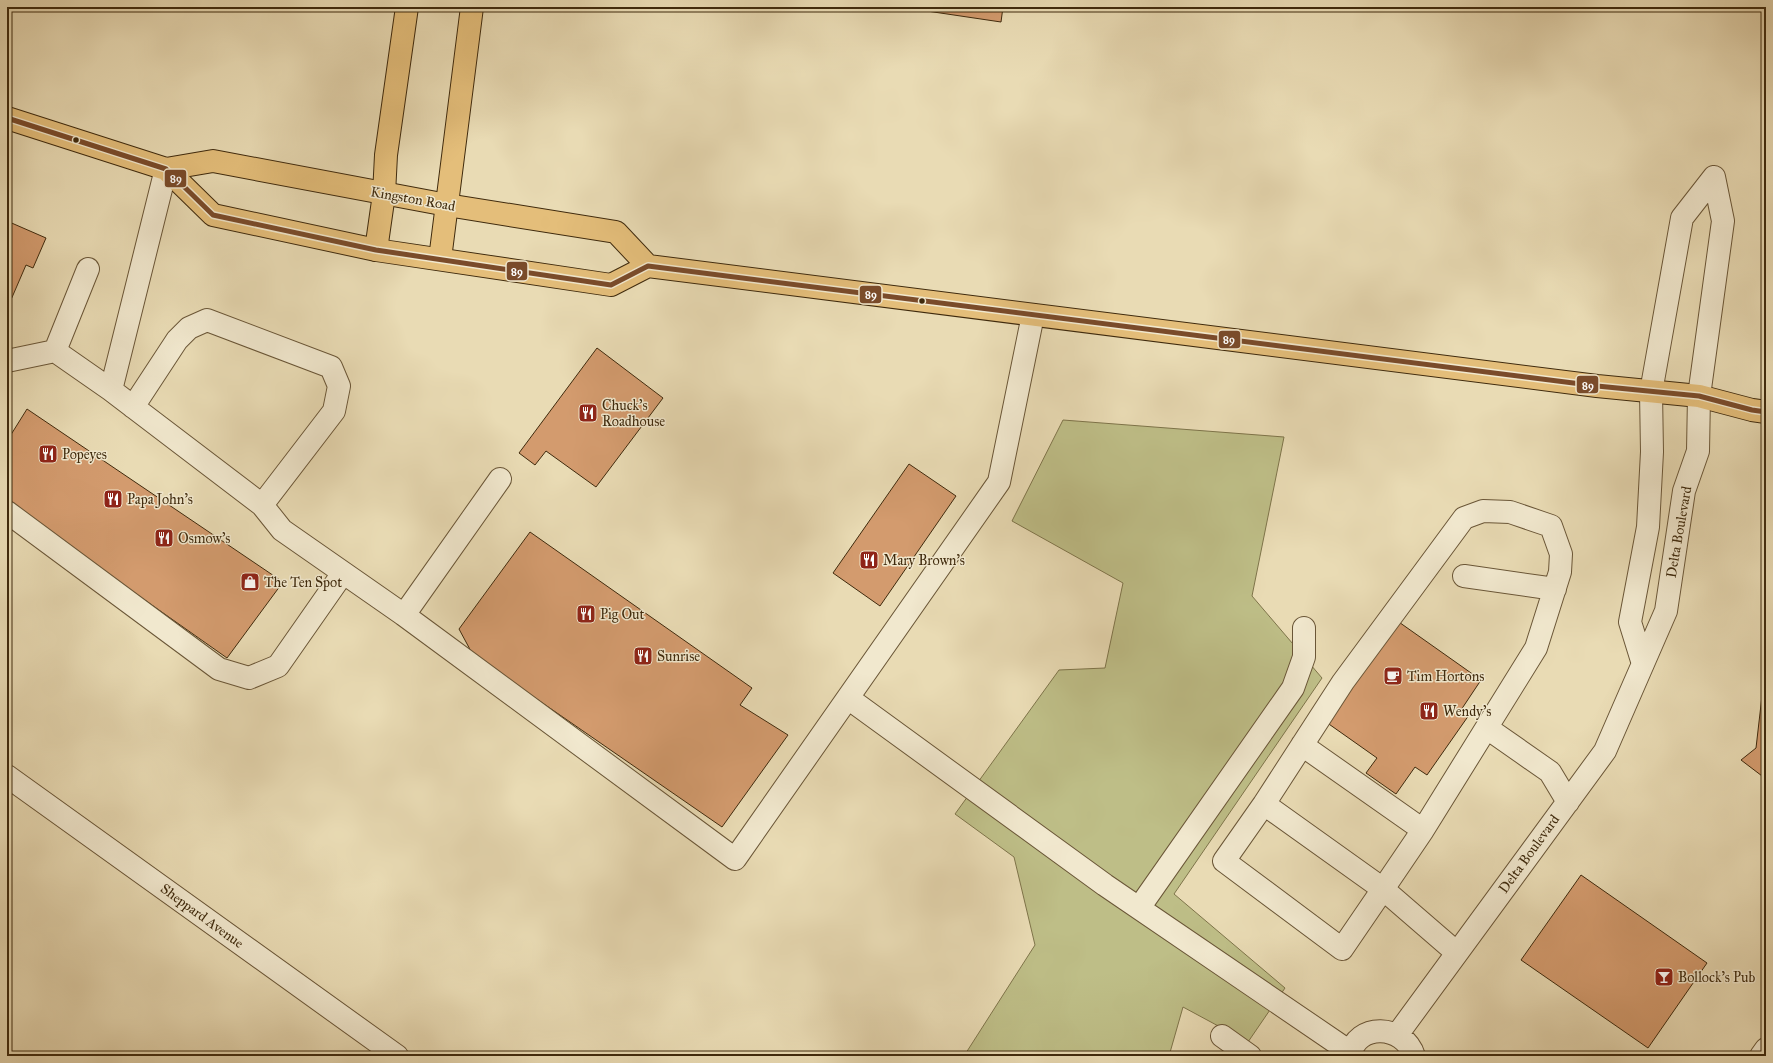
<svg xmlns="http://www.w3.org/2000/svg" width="1773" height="1063" viewBox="0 0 1773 1063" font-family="'IM FELL Great Primer',serif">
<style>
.green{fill:#bebe87;stroke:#7e744a}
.building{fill:#d39b6e;stroke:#3f2a0d}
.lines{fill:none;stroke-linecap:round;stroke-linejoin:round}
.minor-casing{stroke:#6a5637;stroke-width:24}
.major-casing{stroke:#3f2a0d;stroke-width:24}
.highway-casing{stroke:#3f2a0d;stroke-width:24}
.minor{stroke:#f1e8ce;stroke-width:22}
.major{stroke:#e4be7a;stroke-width:22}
.highway{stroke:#e4be7a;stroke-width:22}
.bus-1-casing{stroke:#f1e8ce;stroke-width:8}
.bus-1{stroke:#7a4b2a;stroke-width:5}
.bus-dot{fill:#3f2a0d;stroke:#f1e8ce;stroke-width:1.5}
.labels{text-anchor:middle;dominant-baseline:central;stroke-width:3;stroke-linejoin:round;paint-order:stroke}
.street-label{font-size:14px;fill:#3f2a0d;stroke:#f1e8ce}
.poi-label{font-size:14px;fill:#3f2a0d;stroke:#f1e8ce;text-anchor:start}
.line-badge{stroke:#f1e8ce;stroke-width:1.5}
.badge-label{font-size:11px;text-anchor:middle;font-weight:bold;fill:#fff}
</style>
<rect width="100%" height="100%" fill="#e9dbb4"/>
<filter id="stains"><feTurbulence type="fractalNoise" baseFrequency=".005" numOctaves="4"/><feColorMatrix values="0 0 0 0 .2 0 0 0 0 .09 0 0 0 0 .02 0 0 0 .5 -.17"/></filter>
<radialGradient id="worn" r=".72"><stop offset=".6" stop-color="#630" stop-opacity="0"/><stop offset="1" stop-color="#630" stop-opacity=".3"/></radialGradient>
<!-- green -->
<path class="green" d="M 1063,420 L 1284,437 L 1252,596 L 1322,678 L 1174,894 L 1285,988 L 1248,1042 L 1183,1007 L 1169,1056 L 964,1056 L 1035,945 L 1014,857 L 955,814 L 1059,670 L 1105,668 L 1123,583 L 1012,521 Z"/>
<!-- building -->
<path class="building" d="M 900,7 L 1003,7 L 1001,22 Z
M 7,221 L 46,238 L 33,268 L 26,265 L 7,309 Z
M 597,348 L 663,398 L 596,487 L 546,451 L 535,465 L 519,453 Z
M 27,409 L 283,582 L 227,658 L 7,503 L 7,441 Z
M 909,464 L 956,496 L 880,606 L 833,573 Z
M 530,532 L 752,688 L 740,705 L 788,735 L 722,827 L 473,655 L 459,629 Z
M 1396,620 L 1481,680 L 1461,710 L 1469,715 L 1427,775 L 1415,767 L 1396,794 L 1366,773 L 1377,758 L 1326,722 Z
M 1766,661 L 1766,779 L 1741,760 L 1756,748 Z
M 1581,875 L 1707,963 L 1648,1048 L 1521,960 Z"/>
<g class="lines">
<!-- minor casing -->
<g class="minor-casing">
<path id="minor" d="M 55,351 L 111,390
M 7,361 L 55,351 L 88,269
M 133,407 L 177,340 L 189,328 L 207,320 L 331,367 L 339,386 L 334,411 L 262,505 L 111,390 L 166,169
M 500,479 L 404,615 L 735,859 L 999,482 L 1033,315
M 262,505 L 282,530 L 404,615
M 7,512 L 219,669 L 249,678 L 278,666 L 343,573
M 1464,576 L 1555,589
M 1643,664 L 1630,622 L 1648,527 L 1652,452 L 1651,392 L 1682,218 L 1714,177
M 848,698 L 1105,885 L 1350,1052
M 1487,728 L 1550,772 L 1568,802
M 1302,745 L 1423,830
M 7,776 L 397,1056
M 1264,804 L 1383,889 L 1423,830 L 1536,648 L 1560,572 L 1561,554 L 1551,526 L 1510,512 L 1483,511 L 1464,518 L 1343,682 L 1264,804 L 1224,861 L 1342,949 L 1383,889 L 1457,953
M 1139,908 L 1293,688 L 1304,657 L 1304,628
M 1397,1035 L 1605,751 L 1666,611 L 1684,491 L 1698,451 L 1699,396 L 1723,221 L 1714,177
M 1222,1036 L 1250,1056
M 1350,1056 C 1356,1022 1404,1024 1414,1056
M 1761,1056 L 1766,1049"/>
</g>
<!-- major casing -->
<g class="major-casing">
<path id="major" d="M 7,118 L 166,169 L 213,215 L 376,250 L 611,285 L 648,266 L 1597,386 L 1699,396 L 1752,410 L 1766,412
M 166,169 L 213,161 L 447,205 L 616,232 L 648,266"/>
</g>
<!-- highway casing -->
<g class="highway-casing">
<path id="highway" d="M 376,250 L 384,194 L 386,155 L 407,7
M 440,259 L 472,7"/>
</g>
<!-- minor -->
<use href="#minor" class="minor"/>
<!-- major -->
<use href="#major" class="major"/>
<!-- highway -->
<use href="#highway" class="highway"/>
<!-- bus-1 casing -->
<g class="bus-1-casing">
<path id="bus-1" d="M 7,118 L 166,169 L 213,215 L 376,250 L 611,285 L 648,266 L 1597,386 L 1699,396 L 1752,410 L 1766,412"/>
</g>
<!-- bus-1 -->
<use href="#bus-1" class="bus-1"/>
</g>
<!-- icons -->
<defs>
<g id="restaurant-square" transform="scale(1)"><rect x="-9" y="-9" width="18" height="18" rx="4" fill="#8f2418" stroke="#f1e8ce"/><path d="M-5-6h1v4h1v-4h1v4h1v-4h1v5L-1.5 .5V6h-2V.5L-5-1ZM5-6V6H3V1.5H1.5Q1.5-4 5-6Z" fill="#fff"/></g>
<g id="shop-square" transform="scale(1)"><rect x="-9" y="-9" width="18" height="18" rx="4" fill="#8f2418" stroke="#f1e8ce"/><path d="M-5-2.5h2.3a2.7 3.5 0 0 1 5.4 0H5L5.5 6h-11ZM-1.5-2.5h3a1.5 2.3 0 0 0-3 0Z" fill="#fff"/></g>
<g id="cafe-square" transform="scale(1)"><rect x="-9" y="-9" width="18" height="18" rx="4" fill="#8f2418" stroke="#f1e8ce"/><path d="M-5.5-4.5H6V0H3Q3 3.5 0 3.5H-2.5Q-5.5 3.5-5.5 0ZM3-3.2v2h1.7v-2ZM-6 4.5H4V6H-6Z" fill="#fff"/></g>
<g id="bar-square" transform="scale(1)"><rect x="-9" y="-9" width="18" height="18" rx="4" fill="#8f2418" stroke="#f1e8ce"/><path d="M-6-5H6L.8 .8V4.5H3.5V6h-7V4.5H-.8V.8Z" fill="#fff"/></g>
</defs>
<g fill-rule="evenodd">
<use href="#restaurant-square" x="588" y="413"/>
<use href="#restaurant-square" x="48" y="454"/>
<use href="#restaurant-square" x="113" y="499"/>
<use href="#restaurant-square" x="164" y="538"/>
<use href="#restaurant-square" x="869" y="560"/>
<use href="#shop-square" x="250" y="582"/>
<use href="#restaurant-square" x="586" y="614"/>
<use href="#restaurant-square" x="643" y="656"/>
<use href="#cafe-square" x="1393" y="676"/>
<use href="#restaurant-square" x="1429" y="711"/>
<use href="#bar-square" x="1664" y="977"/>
</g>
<!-- markers -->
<g class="bus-dot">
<circle cx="76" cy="140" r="3.5"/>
<circle cx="922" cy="301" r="3.5"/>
</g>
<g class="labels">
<!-- street labels -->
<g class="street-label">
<text transform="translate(413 199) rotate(10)">Kingston Road</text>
<text transform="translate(1679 532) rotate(-80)">Delta Boulevard</text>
<text transform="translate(1529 854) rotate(-54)">Delta Boulevard</text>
<text transform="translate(202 916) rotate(36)">Sheppard Avenue</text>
</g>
<!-- poi labels -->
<g class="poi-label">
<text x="602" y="405">Chuck's<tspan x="602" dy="16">Roadhouse</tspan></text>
<text x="62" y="454">Popeyes</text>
<text x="127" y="499">Papa John's</text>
<text x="178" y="538">Osmow's</text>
<text x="883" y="560">Mary Brown's</text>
<text x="264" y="582">The Ten Spot</text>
<text x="600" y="614">Pig Out</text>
<text x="657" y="656">Sunrise</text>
<text x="1407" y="676">Tim Hortons</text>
<text x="1443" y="711">Wendy's</text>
<text x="1678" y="977">Bollock's Pub</text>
</g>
</g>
<g class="line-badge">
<rect x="164" y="169" width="23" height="19" rx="4" fill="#7a4b2a"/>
<rect x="506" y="261" width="22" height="20" rx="4" fill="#7a4b2a"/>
<rect x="859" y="285" width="23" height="19" rx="4" fill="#7a4b2a"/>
<rect x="1218" y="330" width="23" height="19" rx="4" fill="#7a4b2a"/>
<rect x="1576" y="375" width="23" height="19" rx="4" fill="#7a4b2a"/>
</g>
<g class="badge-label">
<text x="176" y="182">89</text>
<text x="517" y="275">89</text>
<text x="871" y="298">89</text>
<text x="1229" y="343">89</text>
<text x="1588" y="389">89</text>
</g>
<!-- margin -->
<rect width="1773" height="1063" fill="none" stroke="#e9dbb4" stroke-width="24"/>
<rect x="8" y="8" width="1757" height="1047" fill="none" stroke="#3f2a0d" stroke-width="2"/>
<rect x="12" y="12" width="1749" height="1039" fill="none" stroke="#3f2a0d"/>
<rect width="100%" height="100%" filter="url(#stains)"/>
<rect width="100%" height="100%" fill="url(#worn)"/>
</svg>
